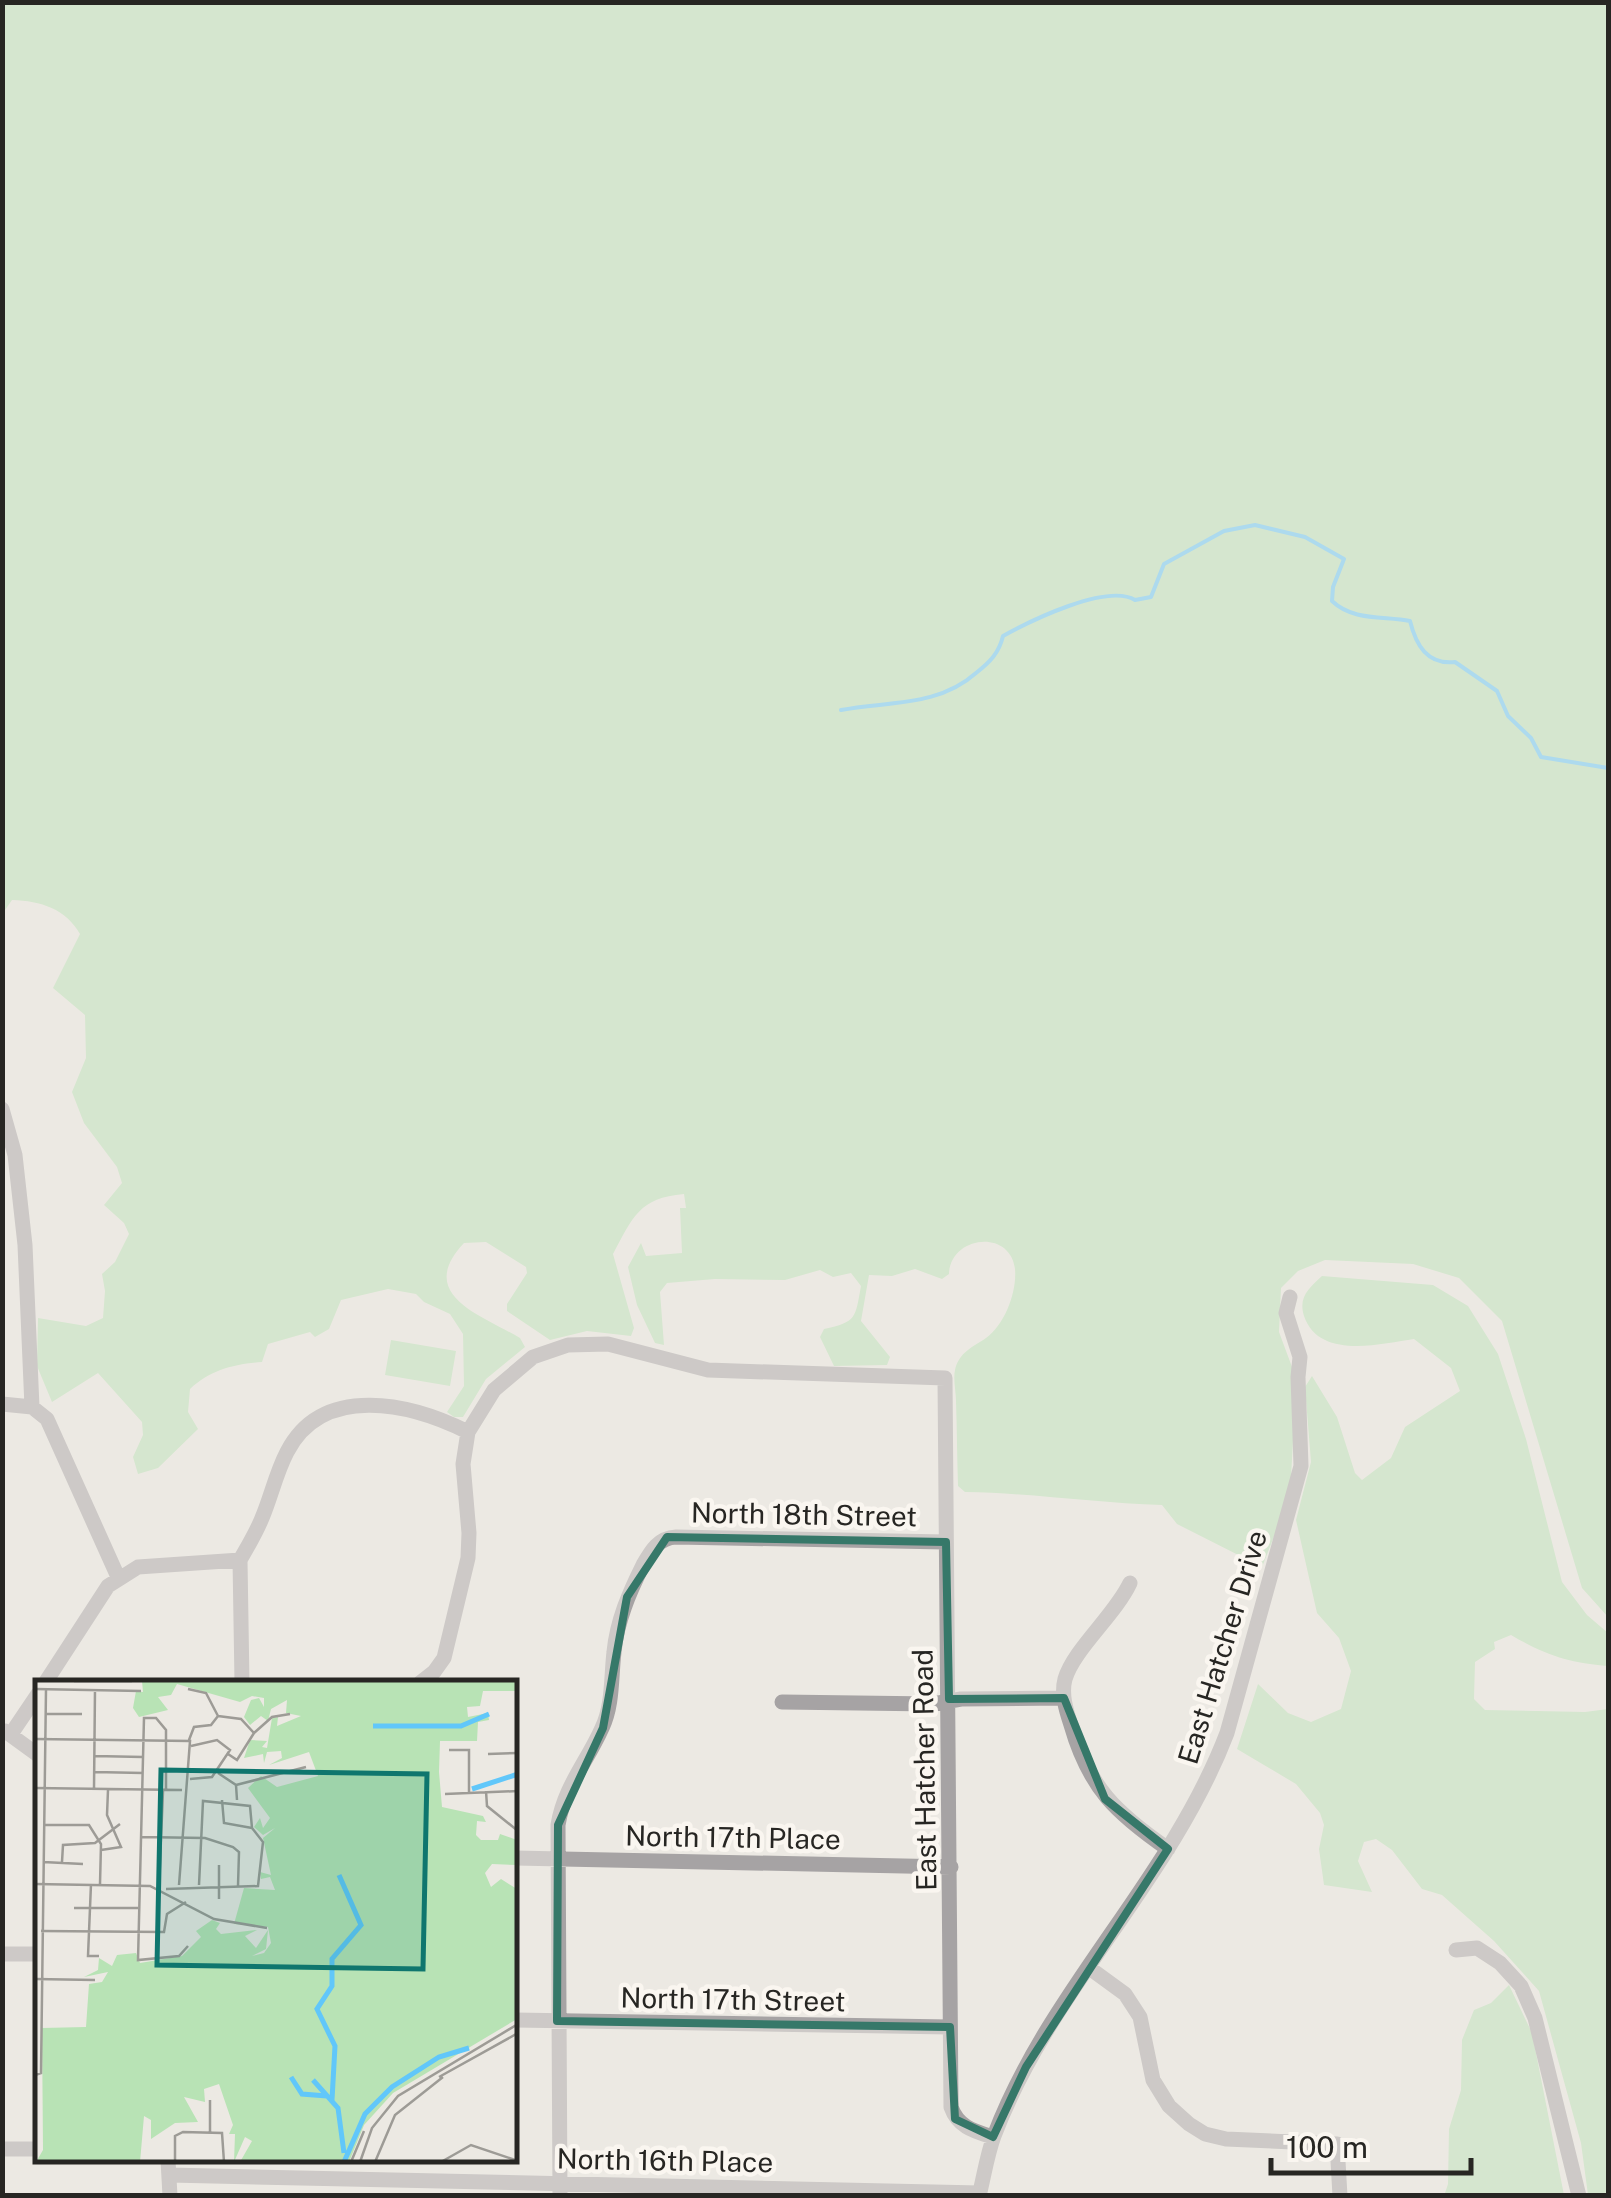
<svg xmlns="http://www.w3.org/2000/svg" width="1611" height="2198" viewBox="0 0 1611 2198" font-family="'Public Sans',sans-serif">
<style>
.green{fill:#b8e3b5}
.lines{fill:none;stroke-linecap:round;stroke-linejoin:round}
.stream{stroke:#61c7fa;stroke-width:4}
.minor{stroke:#a6a3a4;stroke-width:15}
.marked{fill:none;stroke:#367869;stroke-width:8;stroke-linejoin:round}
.labels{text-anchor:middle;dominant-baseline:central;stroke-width:9;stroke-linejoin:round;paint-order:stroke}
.street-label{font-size:28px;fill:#272623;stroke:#faf6f0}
.inset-river{fill:none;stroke:#61c7fa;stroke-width:5}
.inset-road{fill:none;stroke:#9d9b96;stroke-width:2.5}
.view{fill:#0f766e;fill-opacity:0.15;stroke:#0f766e;stroke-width:5}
.inset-edge{fill:none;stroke:#272623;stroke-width:5}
</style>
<rect width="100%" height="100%" fill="#ece9e3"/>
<!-- green -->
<path class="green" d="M 3,3 L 1608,3 L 1608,1617 L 1582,1588 L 1502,1321 L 1459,1278 L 1413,1264 L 1325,1260 L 1298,1271 L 1281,1288 L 1279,1332 L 1292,1367 L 1294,1422 L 1290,1496 L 1262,1567 L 1177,1524 L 1162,1505 C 1096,1503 1031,1493 965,1492 L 958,1486 C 957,1458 957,1430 956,1401 C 956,1392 953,1379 955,1370 C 959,1352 973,1347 986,1338 C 1005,1324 1017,1292 1015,1269 C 1010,1228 950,1236 949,1274 L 942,1279 L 915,1269 L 892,1276 L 869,1275 L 861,1321 L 890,1357 L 887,1365 L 834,1366 L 820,1337 L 824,1329 C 857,1322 855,1318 861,1286 L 851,1273 L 833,1277 L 820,1270 L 785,1280 L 715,1279 L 667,1283 L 660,1292 L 664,1345 L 655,1343 L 637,1305 L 628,1267 L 641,1243 L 646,1256 L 682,1253 L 680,1208 L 686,1208 L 684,1194 C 639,1198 633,1217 613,1254 L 634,1328 L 631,1336 L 587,1331 L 550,1340 L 507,1311 L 507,1304 L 527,1273 L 526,1267 L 486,1242 L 464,1243 C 415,1295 481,1315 520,1338 L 525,1347 L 486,1379 L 463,1417 L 454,1417 L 447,1412 L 464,1386 L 463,1334 L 450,1314 L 424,1302 L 416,1294 L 388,1289 L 341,1300 L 329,1329 L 315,1337 L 310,1332 L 268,1344 L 262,1362 C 234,1364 210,1370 190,1389 L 188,1412 L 198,1429 L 158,1468 L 138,1474 L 133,1457 L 143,1435 L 142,1422 L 98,1373 L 52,1402 L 37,1366 L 38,1318 L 86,1326 L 103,1318 L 105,1291 L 102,1274 L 115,1262 L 129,1234 L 124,1223 L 104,1205 L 122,1183 L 117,1167 L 84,1123 L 72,1092 L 86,1058 L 85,1015 L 53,988 L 80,934 C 66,909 41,901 12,900 L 3,913 Z
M 1322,1276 L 1433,1285 L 1468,1306 L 1498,1354 L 1526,1439 L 1562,1582 L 1587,1615 L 1608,1633 L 1608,1666 C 1569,1663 1545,1655 1511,1635 L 1494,1642 L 1495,1649 L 1475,1662 L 1474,1699 L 1485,1710 L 1585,1712 L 1608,1709 L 1608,2195 L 1588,2195 L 1581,2143 L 1539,1991 L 1494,1941 L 1442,1895 L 1422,1889 L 1392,1850 L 1376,1839 L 1364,1842 L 1358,1861 L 1372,1892 L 1324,1885 L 1319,1849 L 1324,1825 L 1320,1813 L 1296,1784 L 1237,1749 L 1258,1684 L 1288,1713 L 1311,1722 L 1341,1709 L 1351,1671 L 1339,1638 L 1317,1613 L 1296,1520 L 1311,1462 L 1305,1387 L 1312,1376 L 1337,1417 L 1355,1473 L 1362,1480 L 1391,1458 L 1405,1427 L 1460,1391 L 1451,1368 L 1414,1339 C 1380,1344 1319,1360 1304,1316 C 1298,1297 1309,1288 1322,1276 Z
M 391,1340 L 456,1351 L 450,1386 L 385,1375 Z
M 1509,1985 L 1532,2033 L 1564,2195 L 1444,2196 L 1448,2184 L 1449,2129 L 1461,2090 L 1462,2040 L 1474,2010 L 1491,2003 Z"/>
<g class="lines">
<!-- stream -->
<path class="stream" d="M 841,710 C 888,701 938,707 976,673 C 990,662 999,653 1003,636 C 1030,621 1107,583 1135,600 L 1151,597 L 1164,564 L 1224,531 L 1255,525 L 1305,537 L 1344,559 L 1333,587 L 1332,601 C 1353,621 1383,616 1410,621 C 1416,645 1427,665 1455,662 L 1497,691 L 1508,716 L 1531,738 L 1541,757 L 1608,768"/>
<!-- minor -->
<path class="minor" d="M 2,1109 L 15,1155 L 25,1245 L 32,1407 L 47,1419 L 118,1577
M 2,1404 L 32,1407
M 240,1560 C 248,1546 256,1533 262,1518 C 271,1497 276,1473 287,1452 C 323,1382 412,1404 468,1432
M 240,1560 L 242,1683
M 1130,1583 C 1115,1615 1074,1649 1065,1679 C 1061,1694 1066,1710 1071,1725 C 1089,1788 1116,1813 1168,1849
M 45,1683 L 108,1586 L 138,1567 L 240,1560
M 420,1683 L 434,1672 L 444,1658 L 468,1558 L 469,1533 L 463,1464 L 468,1432 L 494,1390 L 533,1357 L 568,1345 L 608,1344 L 708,1370 L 945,1378 L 951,2107 C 958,2127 974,2131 993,2137
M 782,1702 L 933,1704 L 961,1699 L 1064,1698
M 5,1731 L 38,1755
M 11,1734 L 38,1694
M 515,1858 L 951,1867
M 1456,1950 L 1477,1948 L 1500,1963 L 1521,1986 L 1535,2018 L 1579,2196
M 2,1954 L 38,1954
M 1088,1967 L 1125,1994 L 1140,2017 L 1153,2080 L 1169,2106 L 1189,2124 L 1205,2134 L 1226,2139 L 1337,2144 L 1340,2196
M 515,2020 L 950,2027
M 2,2149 L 38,2149
M 168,2160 L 170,2196
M 169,2175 L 980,2193
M 560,2196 L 558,1825 C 564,1787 587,1762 602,1728 C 613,1705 611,1677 614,1652 C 617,1621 629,1593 643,1565 C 651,1551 658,1538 676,1537 L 946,1542
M 979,2196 C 984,2176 987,2155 994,2136 C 1049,1990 1171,1880 1227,1733 L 1301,1466 L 1298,1377 L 1300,1357 L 1286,1313 L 1290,1297"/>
</g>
<!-- marked area -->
<path d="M0 0H1611V2198H0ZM 667,1537 L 946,1542 L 949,1699 L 1064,1698 L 1105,1799 L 1168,1849 L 1026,2067 L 993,2137 L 955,2119 L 950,2027 L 557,2021 L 558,1825 L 603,1728 L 627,1597 Z" fill="#ece9e3" fill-opacity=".55" fill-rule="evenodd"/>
<path class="marked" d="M 667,1537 L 946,1542 L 949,1699 L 1064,1698 L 1105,1799 L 1168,1849 L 1026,2067 L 993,2137 L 955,2119 L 950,2027 L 557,2021 L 558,1825 L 603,1728 L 627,1597 Z"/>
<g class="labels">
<!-- street labels -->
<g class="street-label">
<text transform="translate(804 1514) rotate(1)">North 18th Street</text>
<text transform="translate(1222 1647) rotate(-73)">East Hatcher Drive</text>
<text transform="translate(924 1770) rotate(-91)">East Hatcher Road</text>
<text transform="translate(733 1837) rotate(1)">North 17th Place</text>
<text transform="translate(733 1999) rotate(1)">North 17th Street</text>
<text transform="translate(665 2160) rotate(1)">North 16th Place</text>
</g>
</g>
<!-- overview -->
<g transform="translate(35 1680)">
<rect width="482" height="482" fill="#ece9e3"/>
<path d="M 107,1 L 482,1 L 482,11 L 448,11 L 445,26 L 432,27 L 433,37 L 453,33 L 454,40 L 443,42 L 442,61 L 405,61 L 404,92 L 407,127 L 448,136 L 451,142 L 442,141 L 441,155 L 446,160 L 463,160 L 465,154 L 482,160 L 482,185 L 457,184 L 450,193 L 456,207 L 466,199 L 482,209 L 482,339 L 358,413 L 329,445 L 314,482 L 205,482 L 217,461 L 210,457 L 199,482 L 200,454 L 194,454 L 198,445 L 184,404 L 169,409 L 170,422 L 149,417 L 163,442 L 140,443 L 116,459 L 116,440 L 109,436 L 105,482 L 1,482 L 8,470 L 7,348 L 51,347 L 54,304 L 67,302 L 73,292 L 49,297 L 63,290 L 64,278 L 77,286 L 82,275 L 101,273 L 105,283 L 147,276 L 166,257 L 161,251 L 177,240 L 185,243 L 181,249 L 186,254 L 222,250 L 210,256 L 221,268 L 233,250 L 231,269 L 217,276 L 229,273 L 236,263 L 233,247 L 199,244 L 209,208 L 240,210 L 235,197 L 226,199 L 225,192 L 236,195 L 228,158 L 240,148 L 228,155 L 219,147 L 225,138 L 228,148 L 235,138 L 213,108 L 226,96 L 242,107 L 283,96 L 274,72 L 234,85 L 247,78 L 246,71 L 232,72 L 229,83 L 228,74 L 209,78 L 215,60 L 232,61 L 227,67 L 232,68 L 237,38 L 243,37 L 242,46 L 266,36 L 251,33 L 252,20 L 236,29 L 233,41 L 226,36 L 215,45 L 209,37 L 216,20 L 224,18 L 229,27 L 229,18 L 217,16 L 205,22 L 142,4 L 136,15 L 123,17 L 133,30 L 104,37 L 98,28 L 101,11 L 108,12 Z" fill="#b8e3b5"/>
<path class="inset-river" d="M 338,46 L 426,46 L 454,34M 437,109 L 483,94M 256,397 L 267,414 L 292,416M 278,400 L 303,428 L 309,473M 297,420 L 300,366 L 282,329 L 297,306 L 297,279 L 326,245 L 304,195M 309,482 L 330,434 L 357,407 L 404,377 L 434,368"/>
<path class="inset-road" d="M 39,1 L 97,1M 0,9 L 106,11M 153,9 L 171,13 L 183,36M 11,34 L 47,34M 183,36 L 206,39 L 219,53 L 237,37 L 255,34M 0,59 L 155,61 L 144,205M 154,60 L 159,47 L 176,45 L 183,36M 414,70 L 434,70 L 434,112M 193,74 L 202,80 L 219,53M 453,74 L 483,73M 59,76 L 108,77M 59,92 L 108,93M 183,93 L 201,105 L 202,120M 155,99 L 177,97 L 195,70 L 182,60 L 156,66M 201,105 L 271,87M 0,108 L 147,110M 59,109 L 60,9M 131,110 L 131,50 L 121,38 L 109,38 L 103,280 L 144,276 L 153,266M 451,111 L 452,126 L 483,151M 410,114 L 483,111M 187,120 L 189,143 L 217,148M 9,145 L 54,145 L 66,164 L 65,204M 106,157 L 170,158 L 198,167 L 204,172 L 203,206M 66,170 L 86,167 L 72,135 L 73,110M 8,182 L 48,184M 27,182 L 28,165 L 60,163 L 85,144M 0,204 L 115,206 L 179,239 L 232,248M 56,204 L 53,276 L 64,276M 164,205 L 168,121 L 215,126 L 217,148M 124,208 L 128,111M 131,209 L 223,206 L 228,162 L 217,148M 184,219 L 184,185M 39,228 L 103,228M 6,251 L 129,252 L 132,234 L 151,222M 0,299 L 60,300M 0,395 L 6,393 L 11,9M 404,397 L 483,353M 175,452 L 175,420M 140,482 L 140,456 L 148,452 L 187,453 L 189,482M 316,482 L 329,451M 325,482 L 337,448 L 363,416 L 483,344M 340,482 L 360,435 L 408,397M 406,482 L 436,465 L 483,481"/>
<path class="view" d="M 126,90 L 392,94 L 388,289 L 122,285 Z"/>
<rect width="482" height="482" class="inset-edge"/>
</g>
<!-- border -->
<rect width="1611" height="2198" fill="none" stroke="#272623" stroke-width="10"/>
<!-- scale -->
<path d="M1271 2158v15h200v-15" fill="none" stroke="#272623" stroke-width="5"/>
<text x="1286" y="2158" font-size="30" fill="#272623" stroke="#faf6f0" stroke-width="8" paint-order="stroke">100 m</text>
</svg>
